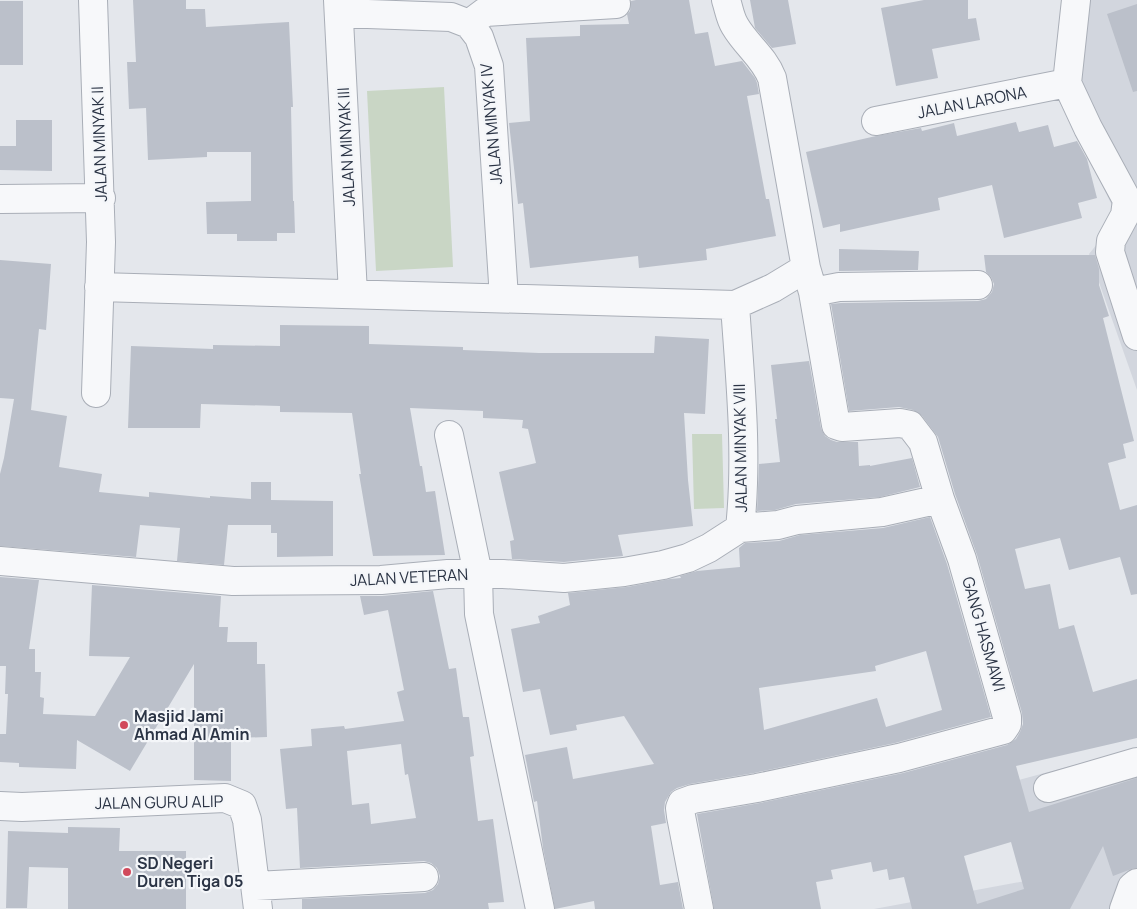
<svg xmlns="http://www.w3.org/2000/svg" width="1137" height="909" viewBox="0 0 1137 909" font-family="Manrope,sans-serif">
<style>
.built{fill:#d2d6de}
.green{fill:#c9d6c5}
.building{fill:#bbc0ca;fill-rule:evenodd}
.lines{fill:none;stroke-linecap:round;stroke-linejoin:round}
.minor-casing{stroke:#a9aeb7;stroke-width:30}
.minor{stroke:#f7f8fa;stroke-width:28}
.poi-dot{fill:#d1495b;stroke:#f4f6f9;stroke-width:2}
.labels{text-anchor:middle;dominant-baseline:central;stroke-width:4.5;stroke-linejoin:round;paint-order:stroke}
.street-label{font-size:16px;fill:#2b3445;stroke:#f4f6f9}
.poi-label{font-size:16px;font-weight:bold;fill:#2b3445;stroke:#f4f6f9;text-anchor:start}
</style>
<rect width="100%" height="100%" fill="#e4e7ec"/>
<!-- built -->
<path class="built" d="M 1069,0 L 1137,0 L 1137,390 L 1089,254 L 1118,218 L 1060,98 Z
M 1137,748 L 1137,909 L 874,909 L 1041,878 L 1015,781 Z"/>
<!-- green -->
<path class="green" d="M 444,87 L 453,267 L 376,271 L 367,91 Z
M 692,434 L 722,434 L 724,508 L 694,509 Z"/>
<!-- building -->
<path class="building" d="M 133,0 L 186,0 L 186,9 L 205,9 L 206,27 L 289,22 L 293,107 L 291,107 L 293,201 L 294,201 L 295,233 L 277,233 L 277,241 L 237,241 L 237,234 L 207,234 L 206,202 L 251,201 L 251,152 L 207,152 L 207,157 L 148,160 L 146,108 L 129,109 L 127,62 L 136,62 Z
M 636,0 L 689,0 L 695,34 L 708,32 L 715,66 L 742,61 L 755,78 L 757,83 L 759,94 L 747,96 L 766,199 L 769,199 L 776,236 L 706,249 L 707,260 L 639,268 L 638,256 L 530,268 L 523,203 L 518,204 L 509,123 L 530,121 L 526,38 L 580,36 L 580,25 L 629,24 L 627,14 L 630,11 L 631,1 Z
M 750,0 L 788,0 L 796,44 L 772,48 L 755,28 Z
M 924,0 L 968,0 L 968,19 L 976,18 L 980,40 L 932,49 L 938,78 L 896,86 L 881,8 Z
M 0,1 L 23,1 L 23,65 L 0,65 Z
M 1137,4 L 1137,91 L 1133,92 L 1107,14 Z
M 16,120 L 52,120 L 52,171 L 0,170 L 0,146 L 16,146 Z
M 1016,122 L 1019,132 L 1048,125 L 1054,147 L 1077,141 L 1087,159 L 1097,198 L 1078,203 L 1082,218 L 1004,238 L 992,185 L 938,198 L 940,210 L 840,232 L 840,224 L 823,228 L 806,152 L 876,136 L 921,128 L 922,131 L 954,123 L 957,136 Z
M 839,249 L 919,251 L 918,270 L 839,271 Z
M 984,255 L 1095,255 L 1099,269 L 1099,285 L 1109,316 L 1103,318 L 1134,441 L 1123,444 L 1126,458 L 1108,463 L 1120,510 L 1137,505 L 1137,594 L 1131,595 L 1120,557 L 1069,570 L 1060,538 L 1015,549 L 1025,589 L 1050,584 L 1059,629 L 1074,625 L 1093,692 L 1137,679 L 1137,738 L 1016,766 L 1029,812 L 1137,778 L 1137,868 L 1134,868 L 1113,876 L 1103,846 L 1070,909 L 912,909 L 904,877 L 889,880 L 887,869 L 873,872 L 871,862 L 831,870 L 833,879 L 816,882 L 821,909 L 714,909 L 697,814 L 760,803 L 903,773 L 1007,745 L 1016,739 L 1020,732 L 1023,724 L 1022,713 L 977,555 L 955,494 L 938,437 L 922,416 L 913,410 L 899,407 L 849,411 L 831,304 L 841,303 L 978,301 L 986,299 L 992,292 L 994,284 L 991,277 L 986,272 ZM 1011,842 L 1024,889 L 977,904 L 964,856 Z
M 0,260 L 51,264 L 46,330 L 39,329 L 31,410 L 67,416 L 59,467 L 102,474 L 99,492 L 149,497 L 149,492 L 210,498 L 210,496 L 251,499 L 251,482 L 271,482 L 271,500 L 333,501 L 333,556 L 277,557 L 277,533 L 271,533 L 271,525 L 228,525 L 224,565 L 177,561 L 180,528 L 140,525 L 136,557 L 0,546 L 0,474 L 4,458 L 14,399 L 0,398 Z
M 280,325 L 369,326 L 369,344 L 463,347 L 463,350 L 539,353 L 654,353 L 655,336 L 709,339 L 705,414 L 684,413 L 688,480 L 693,526 L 618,535 L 623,556 L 564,562 L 512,559 L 510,541 L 514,540 L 499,472 L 536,463 L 528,429 L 522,428 L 523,420 L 483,418 L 483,411 L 410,408 L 420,466 L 422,466 L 426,492 L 435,491 L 445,555 L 373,556 L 359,474 L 361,474 L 352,413 L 280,412 L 280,406 L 201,404 L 200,428 L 128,428 L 131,346 L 213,349 L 213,345 L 280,346 Z
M 809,361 L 821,428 L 825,436 L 831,440 L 837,442 L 858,442 L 859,466 L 870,465 L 870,466 L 912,458 L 920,487 L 880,497 L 796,504 L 775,510 L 757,511 L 759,464 L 780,462 L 775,419 L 777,419 L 771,365 Z
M 930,517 L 947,564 L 991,717 L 895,743 L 754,773 L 690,784 L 677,788 L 671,792 L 665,802 L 664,810 L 666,823 L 651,826 L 660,885 L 678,882 L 683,909 L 595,909 L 594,901 L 555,909 L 543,848 L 537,801 L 534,802 L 525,755 L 567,747 L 573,779 L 654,764 L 624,716 L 576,725 L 577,730 L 550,735 L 540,689 L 523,692 L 511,629 L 540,623 L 538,616 L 570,605 L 568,593 L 627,587 L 670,579 L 681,578 L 680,576 L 697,571 L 740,567 L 739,548 L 745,543 L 779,541 L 800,535 L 883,528 ZM 926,651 L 942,710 L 886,727 L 877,698 L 764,730 L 759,688 L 876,671 L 875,666 Z
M 0,577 L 39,580 L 29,649 L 35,649 L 35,672 L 41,672 L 40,697 L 44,698 L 43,714 L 95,716 L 130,657 L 89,656 L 92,585 L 221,596 L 219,627 L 228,627 L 227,642 L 257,642 L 257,664 L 265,664 L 267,737 L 234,738 L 234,740 L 231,741 L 231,781 L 194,780 L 194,664 L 130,771 L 77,740 L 76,769 L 19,767 L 19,763 L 0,762 L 0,734 L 6,734 L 8,694 L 5,694 L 6,666 L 0,666 Z
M 433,591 L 449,669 L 456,668 L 463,717 L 469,717 L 474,756 L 470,757 L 478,821 L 493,819 L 504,902 L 488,903 L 489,909 L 302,909 L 302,899 L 425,893 L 433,890 L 438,884 L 440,876 L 437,868 L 431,863 L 424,861 L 300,868 L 297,808 L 286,809 L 280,749 L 312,746 L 311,729 L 344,726 L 345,729 L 404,721 L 397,692 L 404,690 L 388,610 L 364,615 L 360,596 L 382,596 ZM 401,744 L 405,775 L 408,774 L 416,818 L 371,824 L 369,803 L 352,805 L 347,751 Z
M 68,827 L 120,828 L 119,851 L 186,851 L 186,909 L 68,909 L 68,868 L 29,867 L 27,908 L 6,908 L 8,831 L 68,833 Z"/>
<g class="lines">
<!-- minor casing -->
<g class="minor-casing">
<path id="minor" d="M 93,0 L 101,242 L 96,393
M 338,0 L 353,294
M 1076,0 L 1067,83 L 1088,128 L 1127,200 L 1125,215 L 1111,241 L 1110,252 L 1137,336
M 340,13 L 451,17 L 469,24 L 479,37 L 489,66 L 504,298
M 469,24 L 485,12 L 616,4
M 876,121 L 1067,83
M 0,199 L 101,198
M 99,287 L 735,305 L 773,288 L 806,268
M 813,292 L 839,287 L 978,285
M 449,435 L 478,574 L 479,614 L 540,909
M 740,528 L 778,525 L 797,520 L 882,512 L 940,499
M 0,561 L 233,581 L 381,580 L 448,574 L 503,574 L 564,578 L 624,572 L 663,565 L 688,558 L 709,548 L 740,528 C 748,454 740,379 735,305
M 1048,788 L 1137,762
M 0,806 L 22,807 L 225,798 L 242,805 L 247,820 L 258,909
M 256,886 L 424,877
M 699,909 L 681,816 L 680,808 L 682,803 L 693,799 L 757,788 L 899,758 L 1003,730 L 1007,724 L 1007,717 L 962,559 L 940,499 L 923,442 L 910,425 L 900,423 L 842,427 L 836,425 L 813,292 L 806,268 L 772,78 C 764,57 746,45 735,26 C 730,18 729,9 726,0
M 1124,909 L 1132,887 L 1137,883"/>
</g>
<!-- minor -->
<use href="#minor" class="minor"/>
</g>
<!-- markers -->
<g class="poi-dot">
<circle cx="124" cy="725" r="5"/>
<circle cx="127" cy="872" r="5"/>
</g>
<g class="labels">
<!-- street labels -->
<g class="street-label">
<text transform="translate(972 102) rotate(-11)">JALAN LARONA</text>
<text transform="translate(491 124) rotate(-95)">JALAN MINYAK IV</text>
<text transform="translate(99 144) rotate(-92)">JALAN MINYAK II</text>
<text transform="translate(346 147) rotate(-93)">JALAN MINYAK III</text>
<text transform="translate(740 448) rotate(-91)">JALAN MINYAK VIII</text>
<text transform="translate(409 577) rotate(-3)">JALAN VETERAN</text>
<text transform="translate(984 634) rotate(74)">GANG HASMAWI</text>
<text transform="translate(159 802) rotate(-1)">JALAN GURU ALIP</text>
</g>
<!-- poi labels -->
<g class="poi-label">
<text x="134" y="716">Masjid Jami<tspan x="134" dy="18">Ahmad Al Amin</tspan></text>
<text x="137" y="863">SD Negeri<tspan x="137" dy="18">Duren Tiga 05</tspan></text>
</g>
</g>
</svg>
